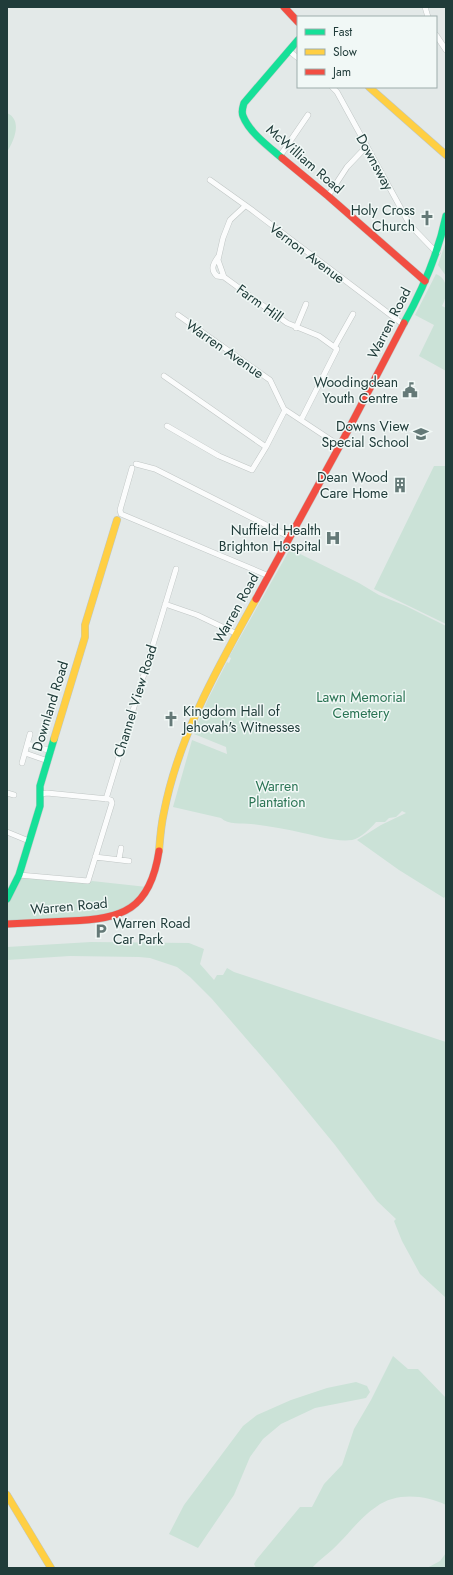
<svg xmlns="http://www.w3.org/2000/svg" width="453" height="1575" viewBox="0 0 453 1575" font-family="Jost,sans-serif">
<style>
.green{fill:#cbe2d7}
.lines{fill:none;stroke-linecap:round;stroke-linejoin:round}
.street-casing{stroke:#c0c6c5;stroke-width:6}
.fast-casing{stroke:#bec7c5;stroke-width:8}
.slow-casing{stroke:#bec7c5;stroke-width:8}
.jam-casing{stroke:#bec7c5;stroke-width:8}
.street{stroke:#fbfcfc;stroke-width:5}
.fast{stroke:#16e098;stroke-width:7}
.slow{stroke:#ffcf43;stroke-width:7}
.jam{stroke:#f24e42;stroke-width:7}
.labels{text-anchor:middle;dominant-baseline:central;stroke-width:3;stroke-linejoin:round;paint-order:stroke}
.street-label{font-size:14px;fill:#203c3a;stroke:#f1f8f6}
.poi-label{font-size:14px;fill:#203c3a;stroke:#f1f8f6;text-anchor:end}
.park-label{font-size:14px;fill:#2a7454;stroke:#f1f8f6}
</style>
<rect width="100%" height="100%" fill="#e3e9e8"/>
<!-- green -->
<path class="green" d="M 7,113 C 23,120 14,141 7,152 Z
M 446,241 L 446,276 L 438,265 Z
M 436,274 C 449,279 448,295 442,306 L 446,308 L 446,371 L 419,356 L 434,325 L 415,315 Z
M 434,466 L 446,466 L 446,624 L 374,589 Z
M 290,549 L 359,583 L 379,595 L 406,606 L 446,626 L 446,895 L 444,898 L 399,870 L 357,840 L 381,825 L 406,813 L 402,811 L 396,817 L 389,818 L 385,822 L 376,822 C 371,828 361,838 352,840 C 336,842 318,836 303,833 C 286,829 268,826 251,824 C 242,823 228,825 221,818 L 173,807 L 192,740 L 227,754 L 226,747 L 194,734 L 195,729 L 209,697 L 227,662 L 229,663 L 231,658 L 229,657 Z
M 20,876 L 90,882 L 92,881 L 147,887 L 134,902 L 126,907 L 113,913 L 96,917 L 7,921 L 7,900 Z
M 91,942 L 189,943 L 204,949 L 200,964 L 214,980 L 217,975 L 223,975 L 227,968 L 234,972 L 446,1042 L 446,1298 L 420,1274 L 402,1241 L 394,1221 L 396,1219 L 377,1201 L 335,1145 L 276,1073 L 212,999 L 190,977 L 177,967 L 150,958 L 139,957 L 70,956 L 7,960 L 7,947 Z
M 393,1356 L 408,1369 L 418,1369 L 446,1398 L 446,1505 C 425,1495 396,1492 376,1507 C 362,1516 351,1531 339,1543 C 331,1552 320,1559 312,1568 L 256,1568 L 254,1564 L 257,1559 L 300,1507 L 312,1507 L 324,1484 L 342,1465 L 354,1429 L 371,1400 Z
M 356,1382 L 367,1386 L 370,1392 L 366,1398 L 315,1408 L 281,1424 L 263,1439 L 250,1457 L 234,1495 L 198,1548 L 169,1534 L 184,1505 L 243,1426 L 257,1415 L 291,1400 L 327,1388 Z
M 446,1553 L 446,1568 L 427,1568 L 440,1561 Z"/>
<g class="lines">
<!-- street casing -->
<g class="street-casing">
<path id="street" d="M 425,7 L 428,17
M 436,35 L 446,50
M 289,51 L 298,58
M 332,87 L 337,92 L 410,225 L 434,250 L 438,252
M 280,156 L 308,115
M 210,180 L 252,210 L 404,325
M 328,196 L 347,167 L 366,147
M 245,206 L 230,220 L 223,238 L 218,260 L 224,277 L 287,323 L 319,336 L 337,349 L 301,420
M 218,257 C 213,264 210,270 217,276 L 224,277
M 178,315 L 270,380 L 284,409 L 340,446
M 296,328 L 306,304
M 335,346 L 353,314
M 164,376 L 266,447
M 167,426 L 219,456 L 252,470 L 266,447 L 285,410
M 136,464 L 155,469 L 290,537
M 132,468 L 120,510 L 121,514 L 269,576
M 165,604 L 197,615 L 237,634
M 28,744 L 51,751
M 25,753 L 48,761
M 22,763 L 30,734
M 7,793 L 14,795
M 106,799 L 176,569
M 7,832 L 29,841
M 95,857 L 129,861
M 119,859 L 121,848
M 19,875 L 88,881 L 112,803 L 111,800 L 108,799 L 47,793 L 41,794"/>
</g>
<!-- fast casing -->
<g class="fast-casing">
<path id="fast" d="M 282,158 C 269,147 249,132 243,116 C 241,111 243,107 244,103 L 298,40
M 404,323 C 423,289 438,254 446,216
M 7,899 L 19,875 L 40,806 L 40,786 L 54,739"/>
</g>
<!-- slow casing -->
<g class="slow-casing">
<path id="slow" d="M 369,87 L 446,155
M 54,739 L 85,637 L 85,625 L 117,520
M 159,851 C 160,838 161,825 164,812 C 179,735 218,667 256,599
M 7,1495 L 51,1568"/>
</g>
<!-- jam casing -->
<g class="jam-casing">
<path id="jam" d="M 284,7 L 298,22
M 282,158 L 328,196 L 425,281
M 256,599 L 344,438 L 404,323
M 7,924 C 28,923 48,922 69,921 C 123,919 150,910 159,851"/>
</g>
<!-- street -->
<use href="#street" class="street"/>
<!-- fast -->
<use href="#fast" class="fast"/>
<!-- slow -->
<use href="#slow" class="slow"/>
<!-- jam -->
<use href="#jam" class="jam"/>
</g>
<!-- icons -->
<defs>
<g id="church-bare" transform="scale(1.2)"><path d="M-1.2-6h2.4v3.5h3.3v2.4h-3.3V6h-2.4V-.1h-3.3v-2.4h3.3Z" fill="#647977" stroke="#f1f8f6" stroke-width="2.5" paint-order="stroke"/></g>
<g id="civic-bare" transform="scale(1.2)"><path d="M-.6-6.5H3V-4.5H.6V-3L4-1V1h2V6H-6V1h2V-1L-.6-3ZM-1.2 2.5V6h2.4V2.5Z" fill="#647977" stroke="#f1f8f6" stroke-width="2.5" paint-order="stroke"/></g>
<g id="school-bare" transform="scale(1.2)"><path d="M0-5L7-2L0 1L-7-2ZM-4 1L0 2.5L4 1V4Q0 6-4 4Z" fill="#647977" stroke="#f1f8f6" stroke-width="2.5" paint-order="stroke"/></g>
<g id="building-bare" transform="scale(1.2)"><path d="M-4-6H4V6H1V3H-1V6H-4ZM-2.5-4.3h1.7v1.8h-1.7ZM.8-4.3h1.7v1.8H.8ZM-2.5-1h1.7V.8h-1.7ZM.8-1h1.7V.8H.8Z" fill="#647977" stroke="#f1f8f6" stroke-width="2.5" paint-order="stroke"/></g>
<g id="hospital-bare" transform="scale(1.2)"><path d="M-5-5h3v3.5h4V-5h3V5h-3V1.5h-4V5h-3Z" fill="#647977" stroke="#f1f8f6" stroke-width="2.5" paint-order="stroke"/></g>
<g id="parking-bare" transform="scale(1.2)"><path d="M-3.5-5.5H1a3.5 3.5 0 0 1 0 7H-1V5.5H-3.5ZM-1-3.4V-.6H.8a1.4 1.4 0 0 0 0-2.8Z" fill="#647977" stroke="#f1f8f6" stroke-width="2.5" paint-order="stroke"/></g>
</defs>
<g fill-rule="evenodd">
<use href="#church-bare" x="427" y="218"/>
<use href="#civic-bare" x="410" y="390"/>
<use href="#school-bare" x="421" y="434"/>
<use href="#building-bare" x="400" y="485"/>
<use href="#hospital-bare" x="333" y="538"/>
<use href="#church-bare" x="171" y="719"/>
<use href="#parking-bare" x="101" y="931"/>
</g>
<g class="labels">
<!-- street labels -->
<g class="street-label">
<text transform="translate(305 159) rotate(41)">McWilliam Road</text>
<text transform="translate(375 162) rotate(61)">Downsway</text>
<text transform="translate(307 253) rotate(37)">Vernon Avenue</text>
<text transform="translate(260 303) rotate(36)">Farm Hill</text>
<text transform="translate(389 323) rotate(-63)">Warren Road</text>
<text transform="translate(225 349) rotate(35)">Warren Avenue</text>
<text transform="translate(236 608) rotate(-61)">Warren Road</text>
<text transform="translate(135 701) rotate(-73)">Channel View Road</text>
<text transform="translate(50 706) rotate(-73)">Downland Road</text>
<text transform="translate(69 906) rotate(-5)">Warren Road</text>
</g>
<!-- poi labels -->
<g class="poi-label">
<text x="415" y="210">Holy Cross<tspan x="415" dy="16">Church</tspan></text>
<text x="398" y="382">Woodingdean<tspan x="398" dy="16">Youth Centre</tspan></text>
<text x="409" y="426">Downs View<tspan x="409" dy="16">Special School</tspan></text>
<text x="388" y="477">Dean Wood<tspan x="388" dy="16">Care Home</tspan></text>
<text x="321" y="530">Nuffield Health<tspan x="321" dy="16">Brighton Hospital</tspan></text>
<text x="183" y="711" text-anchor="start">Kingdom Hall of<tspan x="183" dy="16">Jehovah's Witnesses</tspan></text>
<text x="113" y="923" text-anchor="start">Warren Road<tspan x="113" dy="16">Car Park</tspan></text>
</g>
<!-- park labels -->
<g class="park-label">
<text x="361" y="697">Lawn Memorial<tspan x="361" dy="16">Cemetery</tspan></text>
<text x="277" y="786">Warren<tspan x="277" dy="16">Plantation</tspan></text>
</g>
</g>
<!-- border -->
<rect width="453" height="1575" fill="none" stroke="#203c3a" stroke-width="16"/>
<!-- legend -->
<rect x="297" y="16" width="140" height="72" fill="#f1f8f6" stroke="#9dadab"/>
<rect x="305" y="29" width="20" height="6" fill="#16e098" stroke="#9dadab"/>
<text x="333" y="36" font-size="12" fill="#203c3a">Fast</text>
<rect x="305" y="49" width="20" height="6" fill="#ffcf43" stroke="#9dadab"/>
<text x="333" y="56" font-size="12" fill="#203c3a">Slow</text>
<rect x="305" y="69" width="20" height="6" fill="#f24e42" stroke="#9dadab"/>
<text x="333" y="76" font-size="12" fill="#203c3a">Jam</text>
</svg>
